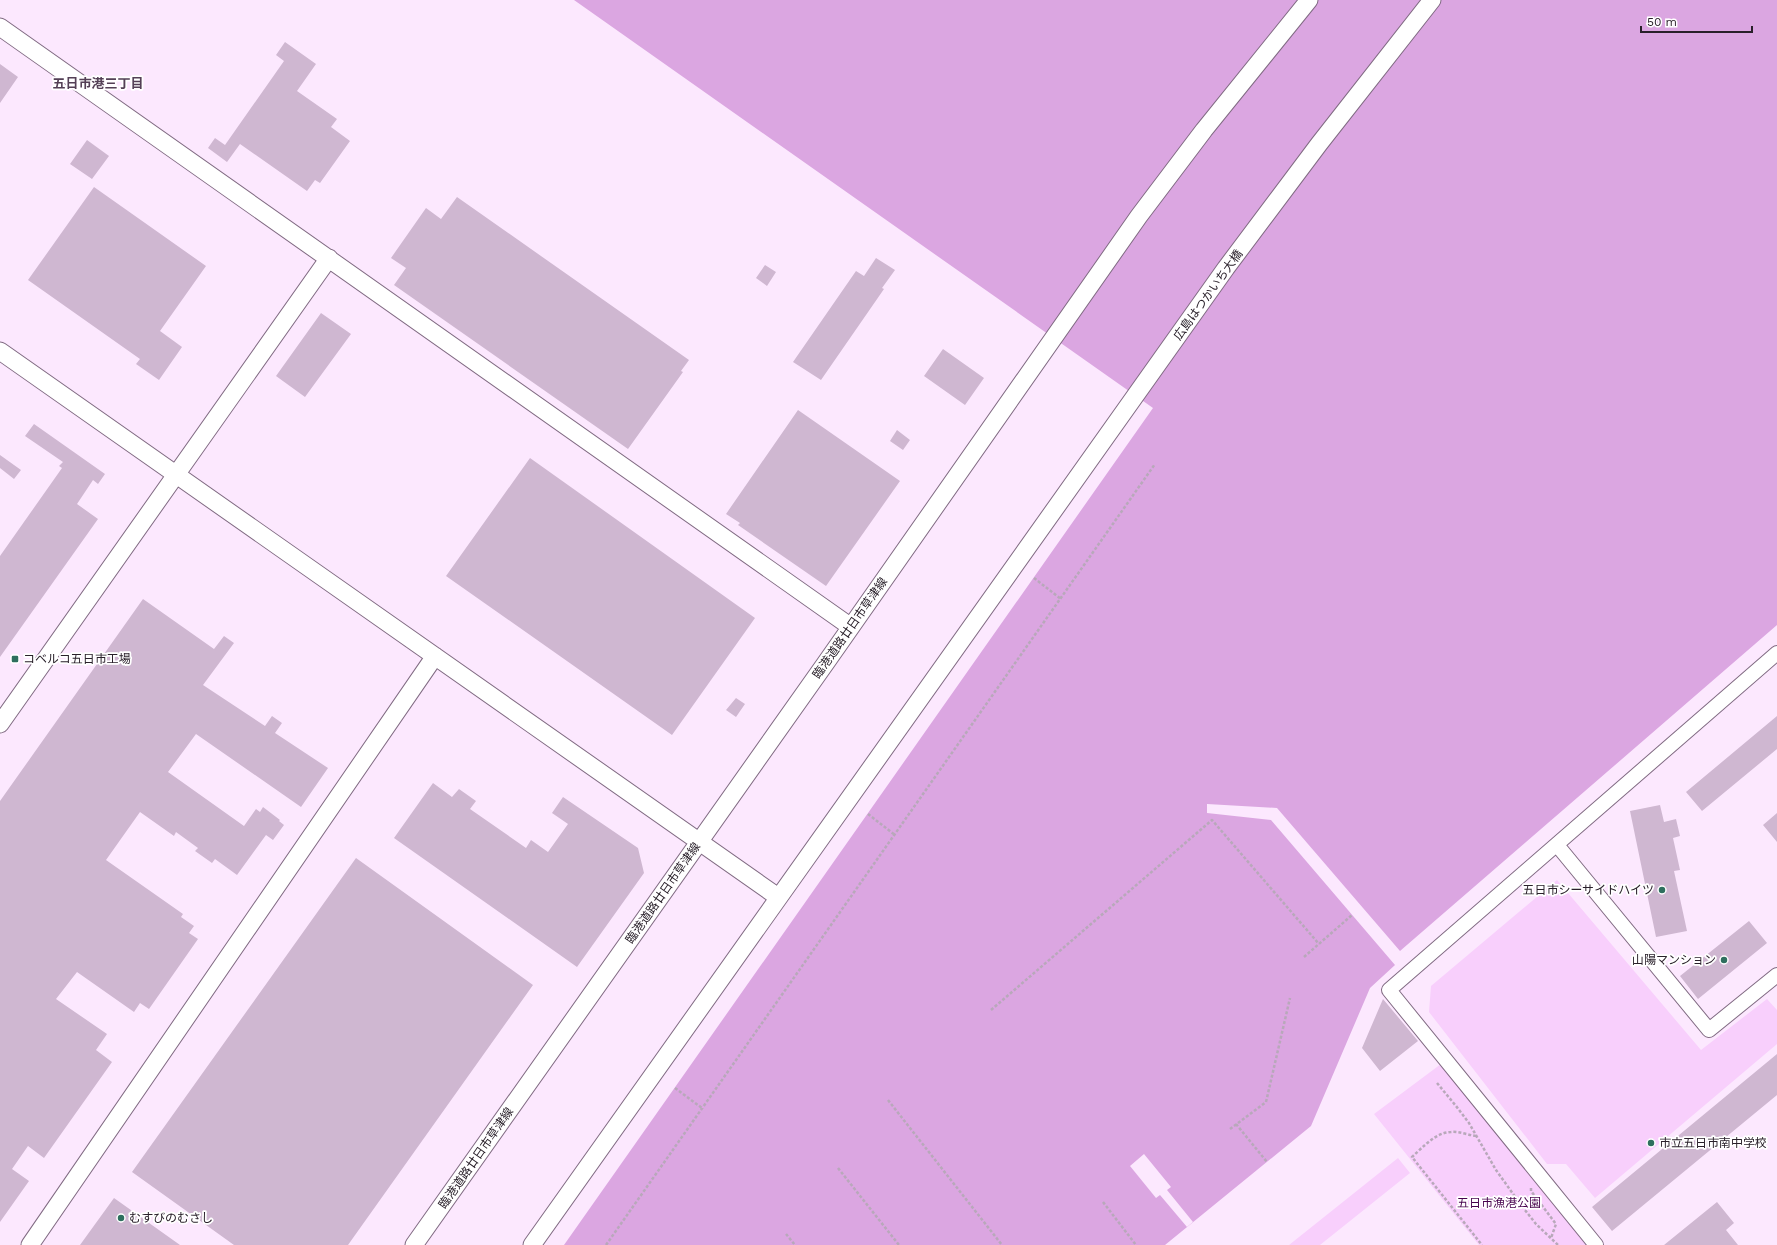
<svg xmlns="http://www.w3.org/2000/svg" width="1777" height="1245" viewBox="0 0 1777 1245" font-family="'Work Sans','Noto Sans JP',sans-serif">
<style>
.green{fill:#f8cffc}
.water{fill:#dba6e1}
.pier{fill:#fce8fe}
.building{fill:#cfb7d1}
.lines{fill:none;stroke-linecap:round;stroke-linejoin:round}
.minor-casing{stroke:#816b83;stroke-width:16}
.tertiary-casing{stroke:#816b83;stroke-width:19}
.path{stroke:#b8a8ba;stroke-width:2.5;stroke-dasharray:3 2;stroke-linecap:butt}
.minor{stroke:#fff;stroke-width:14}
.tertiary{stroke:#fff;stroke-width:17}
.poi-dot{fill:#2e6f5e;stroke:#fff;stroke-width:1.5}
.labels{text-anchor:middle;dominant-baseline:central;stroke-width:3.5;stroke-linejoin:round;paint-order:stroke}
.street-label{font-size:12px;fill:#29202a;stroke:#fff}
.poi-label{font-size:12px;fill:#29202a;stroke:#fff;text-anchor:start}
.park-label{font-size:12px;fill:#46024d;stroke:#fff}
.neighbourhood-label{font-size:13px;font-weight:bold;fill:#544056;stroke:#fff}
</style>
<rect width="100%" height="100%" fill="#fce8fe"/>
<!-- green -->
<path class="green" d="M 1557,880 L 1701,1050 L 1767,999 L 1777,1010 L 1777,1044 L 1595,1198 L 1566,1164 L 1547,1164 L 1429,1012 L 1431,986 Z
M 1441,1064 L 1587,1245 L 1479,1245 L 1374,1114 Z
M 1398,1158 L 1410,1173 L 1320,1245 L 1289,1245 Z"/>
<!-- water -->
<path class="water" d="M 574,0 L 1777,0 L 1777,625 L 1400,951 L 1277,808 L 1207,804 L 1207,813 L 1271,820 L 1395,965 L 1370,988 L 1311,1126 L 1165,1245 L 564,1245 L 1153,408 Z"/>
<!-- pier -->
<path class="pier" d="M 1144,1154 L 1171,1187 L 1167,1190 L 1193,1222 L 1187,1227 L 1160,1195 L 1156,1198 L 1130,1166 Z"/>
<!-- building -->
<path class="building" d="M 285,42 L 316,64 L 297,91 L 337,119 L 331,127 L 350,141 L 320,183 L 315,180 L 307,191 L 240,144 L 227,162 L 208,148 L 215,138 L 225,145 L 284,61 L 276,55 Z
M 0,64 L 18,77 L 0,103 Z
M 87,140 L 109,156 L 92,179 L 70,164 Z
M 94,187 L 206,266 L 160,331 L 182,347 L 159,380 L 136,364 L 140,359 L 28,280 Z
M 457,197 L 689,360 L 681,371 L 683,372 L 628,449 L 394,285 L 406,268 L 391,258 L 426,208 L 441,219 Z
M 876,258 L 895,270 L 882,288 L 884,289 L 821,380 L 793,362 L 856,271 L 864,276 Z
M 765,265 L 776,272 L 767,286 L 756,278 Z
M 321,313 L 351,334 L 305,397 L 276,376 Z
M 943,349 L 984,378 L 965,405 L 924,376 Z
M 798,410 L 900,481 L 826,586 L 738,525 L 740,523 L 726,514 Z
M 34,424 L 105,474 L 98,484 L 93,480 L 77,504 L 98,519 L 0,657 L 0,556 L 62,468 L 59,466 L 63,462 L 25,436 Z
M 897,430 L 910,440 L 903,450 L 890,441 Z
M 0,455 L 21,470 L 14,479 L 0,468 Z
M 530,458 L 755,618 L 672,735 L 446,576 Z
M 143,599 L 214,649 L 224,636 L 234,643 L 203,685 L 265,726 L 272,716 L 282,723 L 275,733 L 328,768 L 301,807 L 196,734 L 168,772 L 244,826 L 256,809 L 260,812 L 263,807 L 280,820 L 279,821 L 284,825 L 273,840 L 266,835 L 237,875 L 215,859 L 212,863 L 195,851 L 198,848 L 176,832 L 174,836 L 140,812 L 106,860 L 183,914 L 181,917 L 194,926 L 189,933 L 198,939 L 149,1009 L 140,1003 L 134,1012 L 77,972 L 56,999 L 107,1034 L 96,1050 L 112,1062 L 44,1158 L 28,1146 L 12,1169 L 29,1181 L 0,1222 L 0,801 Z
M 736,698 L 745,704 L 736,717 L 726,710 Z
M 1777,716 L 1777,749 L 1702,811 L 1686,792 Z
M 433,783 L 452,797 L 459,789 L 476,801 L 470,809 L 526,848 L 531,840 L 548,852 L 568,824 L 552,813 L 563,797 L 638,848 L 644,873 L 577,967 L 394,838 Z
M 1660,805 L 1664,822 L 1676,819 L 1680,836 L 1673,838 L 1680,870 L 1674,871 L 1687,931 L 1656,937 L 1630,811 Z
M 1777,813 L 1777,842 L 1763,825 Z
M 356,858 L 533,985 L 348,1245 L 234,1245 L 132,1172 Z
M 1749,921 L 1767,943 L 1698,999 L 1680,976 Z
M 1383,999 L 1418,1041 L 1380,1071 L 1362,1048 Z
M 1777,1054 L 1777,1095 L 1612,1231 L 1592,1207 Z
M 114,1198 L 180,1245 L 80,1245 Z
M 1717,1202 L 1734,1223 L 1726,1230 L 1738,1245 L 1664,1245 Z"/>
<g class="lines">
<!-- minor casing -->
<g class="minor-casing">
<path id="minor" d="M 1557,845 L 1709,1030 L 1777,975
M 1596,1245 L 1389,990 L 1777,653"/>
</g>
<!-- tertiary casing -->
<g class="tertiary-casing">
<path id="tertiary" d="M 0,27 L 851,627
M 0,351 L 778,897
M 0,724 L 329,258
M 30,1245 L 435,656
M 414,1245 L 825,664 L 1139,216 L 1204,130 L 1309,0
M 532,1245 L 1226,268 L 1319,144 L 1432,0"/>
</g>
<!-- path -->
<path class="path" d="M 1034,578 L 1061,599
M 868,814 L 895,835
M 1304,957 L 1352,915
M 991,1010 L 1212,820 L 1319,944
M 1437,1083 L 1456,1106 L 1469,1123 L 1496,1170 L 1521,1205 L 1536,1224 L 1558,1245
M 675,1088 L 702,1108
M 888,1100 L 1002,1245
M 1236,1124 L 1267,1162
M 1230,1129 L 1266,1102 L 1290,998
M 1476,1136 C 1468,1135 1459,1131 1451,1132 C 1436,1132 1422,1148 1412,1157 L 1482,1245
M 838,1168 L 899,1245
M 1531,1188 L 1531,1191 L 1556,1224 L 1551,1238
M 1103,1202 L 1136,1245
M 786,1234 L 795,1245
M 606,1245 L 1155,464"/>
<!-- minor -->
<use href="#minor" class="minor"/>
<!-- tertiary -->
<use href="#tertiary" class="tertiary"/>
</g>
<!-- markers -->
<g class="poi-dot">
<rect x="11" y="655" width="8" height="8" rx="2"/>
<circle cx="1662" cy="890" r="4"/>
<circle cx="1724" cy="960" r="4"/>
<circle cx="1651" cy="1143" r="4"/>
<circle cx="121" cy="1218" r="4"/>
</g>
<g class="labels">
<!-- street labels -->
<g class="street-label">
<text transform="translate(1208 295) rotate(-54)">広島はつかいち大橋</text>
<text transform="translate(850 628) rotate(-55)">臨港道路廿日市草津線</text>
<text transform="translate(663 893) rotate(-55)">臨港道路廿日市草津線</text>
<text transform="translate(476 1158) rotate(-55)">臨港道路廿日市草津線</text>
</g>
<!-- poi labels -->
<g class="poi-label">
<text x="23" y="659">コベルコ五日市工場</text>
<text x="1654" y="890" text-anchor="end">五日市シーサイドハイツ</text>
<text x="1716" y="960" text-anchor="end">山陽マンション</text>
<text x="1659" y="1143">市立五日市南中学校</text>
<text x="129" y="1218">むすびのむさし</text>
</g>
<!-- park labels -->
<g class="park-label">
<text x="1499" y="1203">五日市漁港公園</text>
</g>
<!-- neighbourhood labels -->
<g class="neighbourhood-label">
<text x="98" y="83">五日市港三丁目</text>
</g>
</g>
<!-- scale -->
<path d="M1641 26v6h111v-6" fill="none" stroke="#29202a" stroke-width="2"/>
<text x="1647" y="26" font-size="12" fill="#29202a" stroke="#ffffff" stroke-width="3" paint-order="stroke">50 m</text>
</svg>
